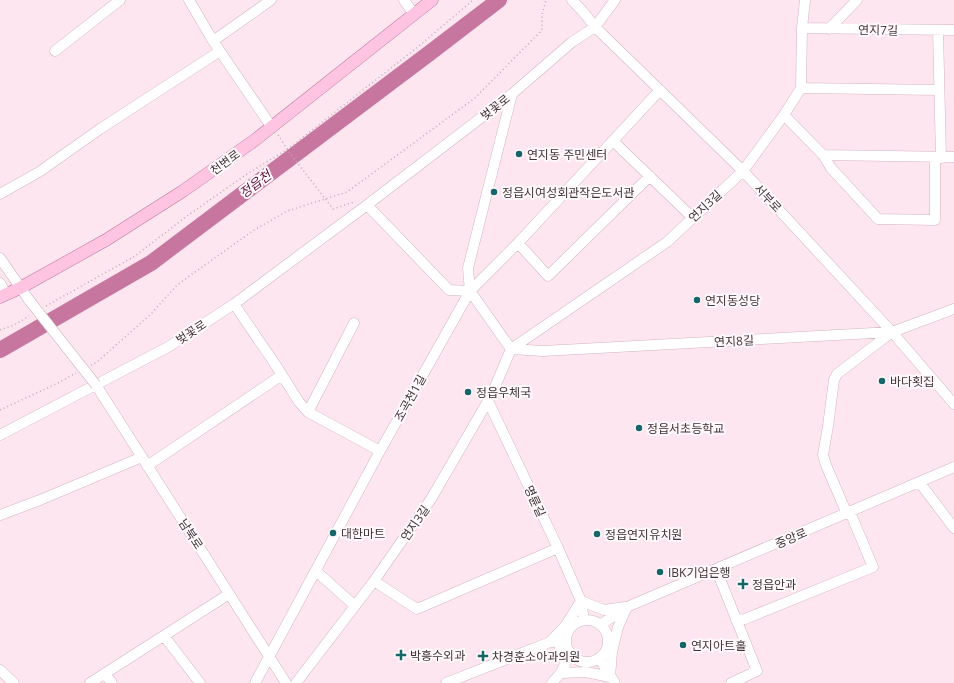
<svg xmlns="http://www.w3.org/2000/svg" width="954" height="683" viewBox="0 0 954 683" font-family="'Open Sans','Noto Sans KR',sans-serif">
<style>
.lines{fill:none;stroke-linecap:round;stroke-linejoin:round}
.river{stroke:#c7779f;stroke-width:16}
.minor-casing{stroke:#d1b4c1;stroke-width:11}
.major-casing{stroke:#bb789a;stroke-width:13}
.path{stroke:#bdaab2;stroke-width:1.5;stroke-dasharray:1 3;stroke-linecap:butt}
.minor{stroke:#fff;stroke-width:10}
.major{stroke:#fec4e2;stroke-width:12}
.minor-bridge-casing{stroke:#d1b4c1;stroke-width:11;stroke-linecap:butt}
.minor-bridge{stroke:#fff;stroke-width:10}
.poi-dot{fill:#166568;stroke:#fff9fb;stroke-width:1.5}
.labels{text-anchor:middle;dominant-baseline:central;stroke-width:4;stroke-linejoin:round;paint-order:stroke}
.street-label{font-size:12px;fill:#3f3439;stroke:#fff9fb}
.poi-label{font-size:12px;fill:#3f3439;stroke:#fff9fb;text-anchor:start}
.water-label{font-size:13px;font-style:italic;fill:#570e3a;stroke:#fff9fb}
</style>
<rect width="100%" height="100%" fill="#fee6f0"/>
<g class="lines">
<!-- river -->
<path class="river" d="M 0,350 L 151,263 L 431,52 L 499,0"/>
<!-- minor casing -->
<g class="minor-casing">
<path id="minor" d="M 189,0 L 213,41 L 271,126
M 404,0 L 414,14
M 572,0 L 585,14 L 595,27 L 743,171 L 892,332 L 954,404
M 802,28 L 954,30
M 829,29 L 857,0
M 938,30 L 941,158
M 213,41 L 271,0
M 55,51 L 120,0
M 801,88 L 939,90
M 784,115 L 823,155 L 954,157
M 613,141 L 693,218
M 823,155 L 831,168 L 878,219 L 935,220 L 935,158
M 0,194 L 39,172 L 100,129 L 220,51
M 367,205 L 449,290 L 470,291
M 518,243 L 548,276 L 650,176
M 0,258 L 29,300
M 0,283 L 6,294
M 470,291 L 511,349 L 543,351 L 892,332 L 954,309
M 470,291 L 518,243 L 660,90
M 234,304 L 275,364 L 299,402 L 308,412 L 380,451
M 96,385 L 286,683
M 488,401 L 558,548 L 581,601 L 584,620
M 308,412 L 354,323
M 0,435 L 168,347 L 234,304 L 367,205 L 512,94 L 572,42 L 595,27 L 615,0
M 147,466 L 282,375
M 920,483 L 954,528
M 847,514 L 826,465 L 823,455 L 828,426 L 834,380 L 837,374 L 892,332
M 0,515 L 40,500 L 142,457
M 716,569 L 757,671 L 731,683
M 316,571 L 355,606
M 374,581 L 417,609 L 558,548
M 581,601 L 604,610 L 625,607
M566 641a21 21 0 1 1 42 0a21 21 0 1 1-42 0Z
M 736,620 L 745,619 L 873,567 L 850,512
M 600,625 L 627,607 L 954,467
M 164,636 L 200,683
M 550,642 L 566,625 L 581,601
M 560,648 L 566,661 L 561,673
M 599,658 L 615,683
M 0,670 L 14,683
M 561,673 L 586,672 L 610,677
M 105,674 L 112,683
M 610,677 L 612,652 L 618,627 L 627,607
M 90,683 L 229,594
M 255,683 L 380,451 L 470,291 L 468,268 L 512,94
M 296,683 L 374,581 L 431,499 L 492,394 L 511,349 L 667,242 L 743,171 L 784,115 L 801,88 L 802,28 L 805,0
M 446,683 L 550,642 L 566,642
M 552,683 L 565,668"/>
</g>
<!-- major casing -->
<g class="major-casing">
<path id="major" d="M 0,297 L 20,288 L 106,240 L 183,191 L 255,140 L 432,0"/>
</g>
<!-- path -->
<path class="path" d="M 278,135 L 289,152 L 333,209 L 354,202
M 46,306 L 135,256 L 187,216 L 247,174 L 288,149 L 419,46 L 473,0
M 0,330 L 14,325 L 29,316
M 91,365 L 97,362 L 152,313 L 177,285 L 254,230 L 287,211 L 347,192 L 475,98 L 542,30 L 542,15 L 546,0
M 0,410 L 58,383 L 76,373"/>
<!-- minor -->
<use href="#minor" class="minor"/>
<!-- major -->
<use href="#major" class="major"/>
<!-- minor-bridge casing -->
<g class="minor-bridge-casing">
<path id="minor-bridge" d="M 29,300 L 96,385"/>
</g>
<!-- minor-bridge -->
<use href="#minor-bridge" class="minor-bridge"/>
</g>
<!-- markers -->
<g class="poi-dot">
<circle cx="519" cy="154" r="4"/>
<circle cx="494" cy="192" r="4"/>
<circle cx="697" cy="300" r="4"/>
<circle cx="882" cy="381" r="4"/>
<circle cx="468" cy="392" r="4"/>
<circle cx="639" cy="428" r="4"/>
<circle cx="333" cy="533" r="4"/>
<circle cx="597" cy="534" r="4"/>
<circle cx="660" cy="572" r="4"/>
<path d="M741 578h4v4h4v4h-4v4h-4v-4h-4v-4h4z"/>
<circle cx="683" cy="645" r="4"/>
<path d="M399 649h4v4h4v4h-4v4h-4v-4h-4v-4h4z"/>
<path d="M481 650h4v4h4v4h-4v4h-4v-4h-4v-4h4z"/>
</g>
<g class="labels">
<!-- street labels -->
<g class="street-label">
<text transform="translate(878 30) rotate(1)">연지7길</text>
<text transform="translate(495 107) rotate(-38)">벚꽃로</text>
<text transform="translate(225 162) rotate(-36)">천변로</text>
<text transform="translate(768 198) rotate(47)">서부로</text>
<text transform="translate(705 206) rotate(-43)">연지3길</text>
<text transform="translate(191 332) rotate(-33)">벚꽃로</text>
<text transform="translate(734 341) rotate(-3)">연지8길</text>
<text transform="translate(410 398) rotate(-61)">조곡천1길</text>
<text transform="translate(535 501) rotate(65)">명륜길</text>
<text transform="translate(415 523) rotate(-55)">연지3길</text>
<text transform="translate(191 534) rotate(57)">남북로</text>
<text transform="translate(791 538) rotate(-23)">중앙로</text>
</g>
<!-- poi labels -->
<g class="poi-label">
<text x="527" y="154">연지동 주민센터</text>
<text x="502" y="192">정읍시여성회관작은도서관</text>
<text x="705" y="300">연지동성당</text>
<text x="890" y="381">바다횟집</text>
<text x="476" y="392">정읍우체국</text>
<text x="647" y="428">정읍서초등학교</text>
<text x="341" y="533">대한마트</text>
<text x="605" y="534">정읍연지유치원</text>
<text x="668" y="572">IBK기업은행</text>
<text x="752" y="584">정읍안과</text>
<text x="691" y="645">연지아트홀</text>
<text x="410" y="655">박흥수외과</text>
<text x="492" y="656">차경훈소아과의원</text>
</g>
<!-- water labels -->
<g class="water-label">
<text transform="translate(255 184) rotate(-37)">정읍천</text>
</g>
</g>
</svg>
